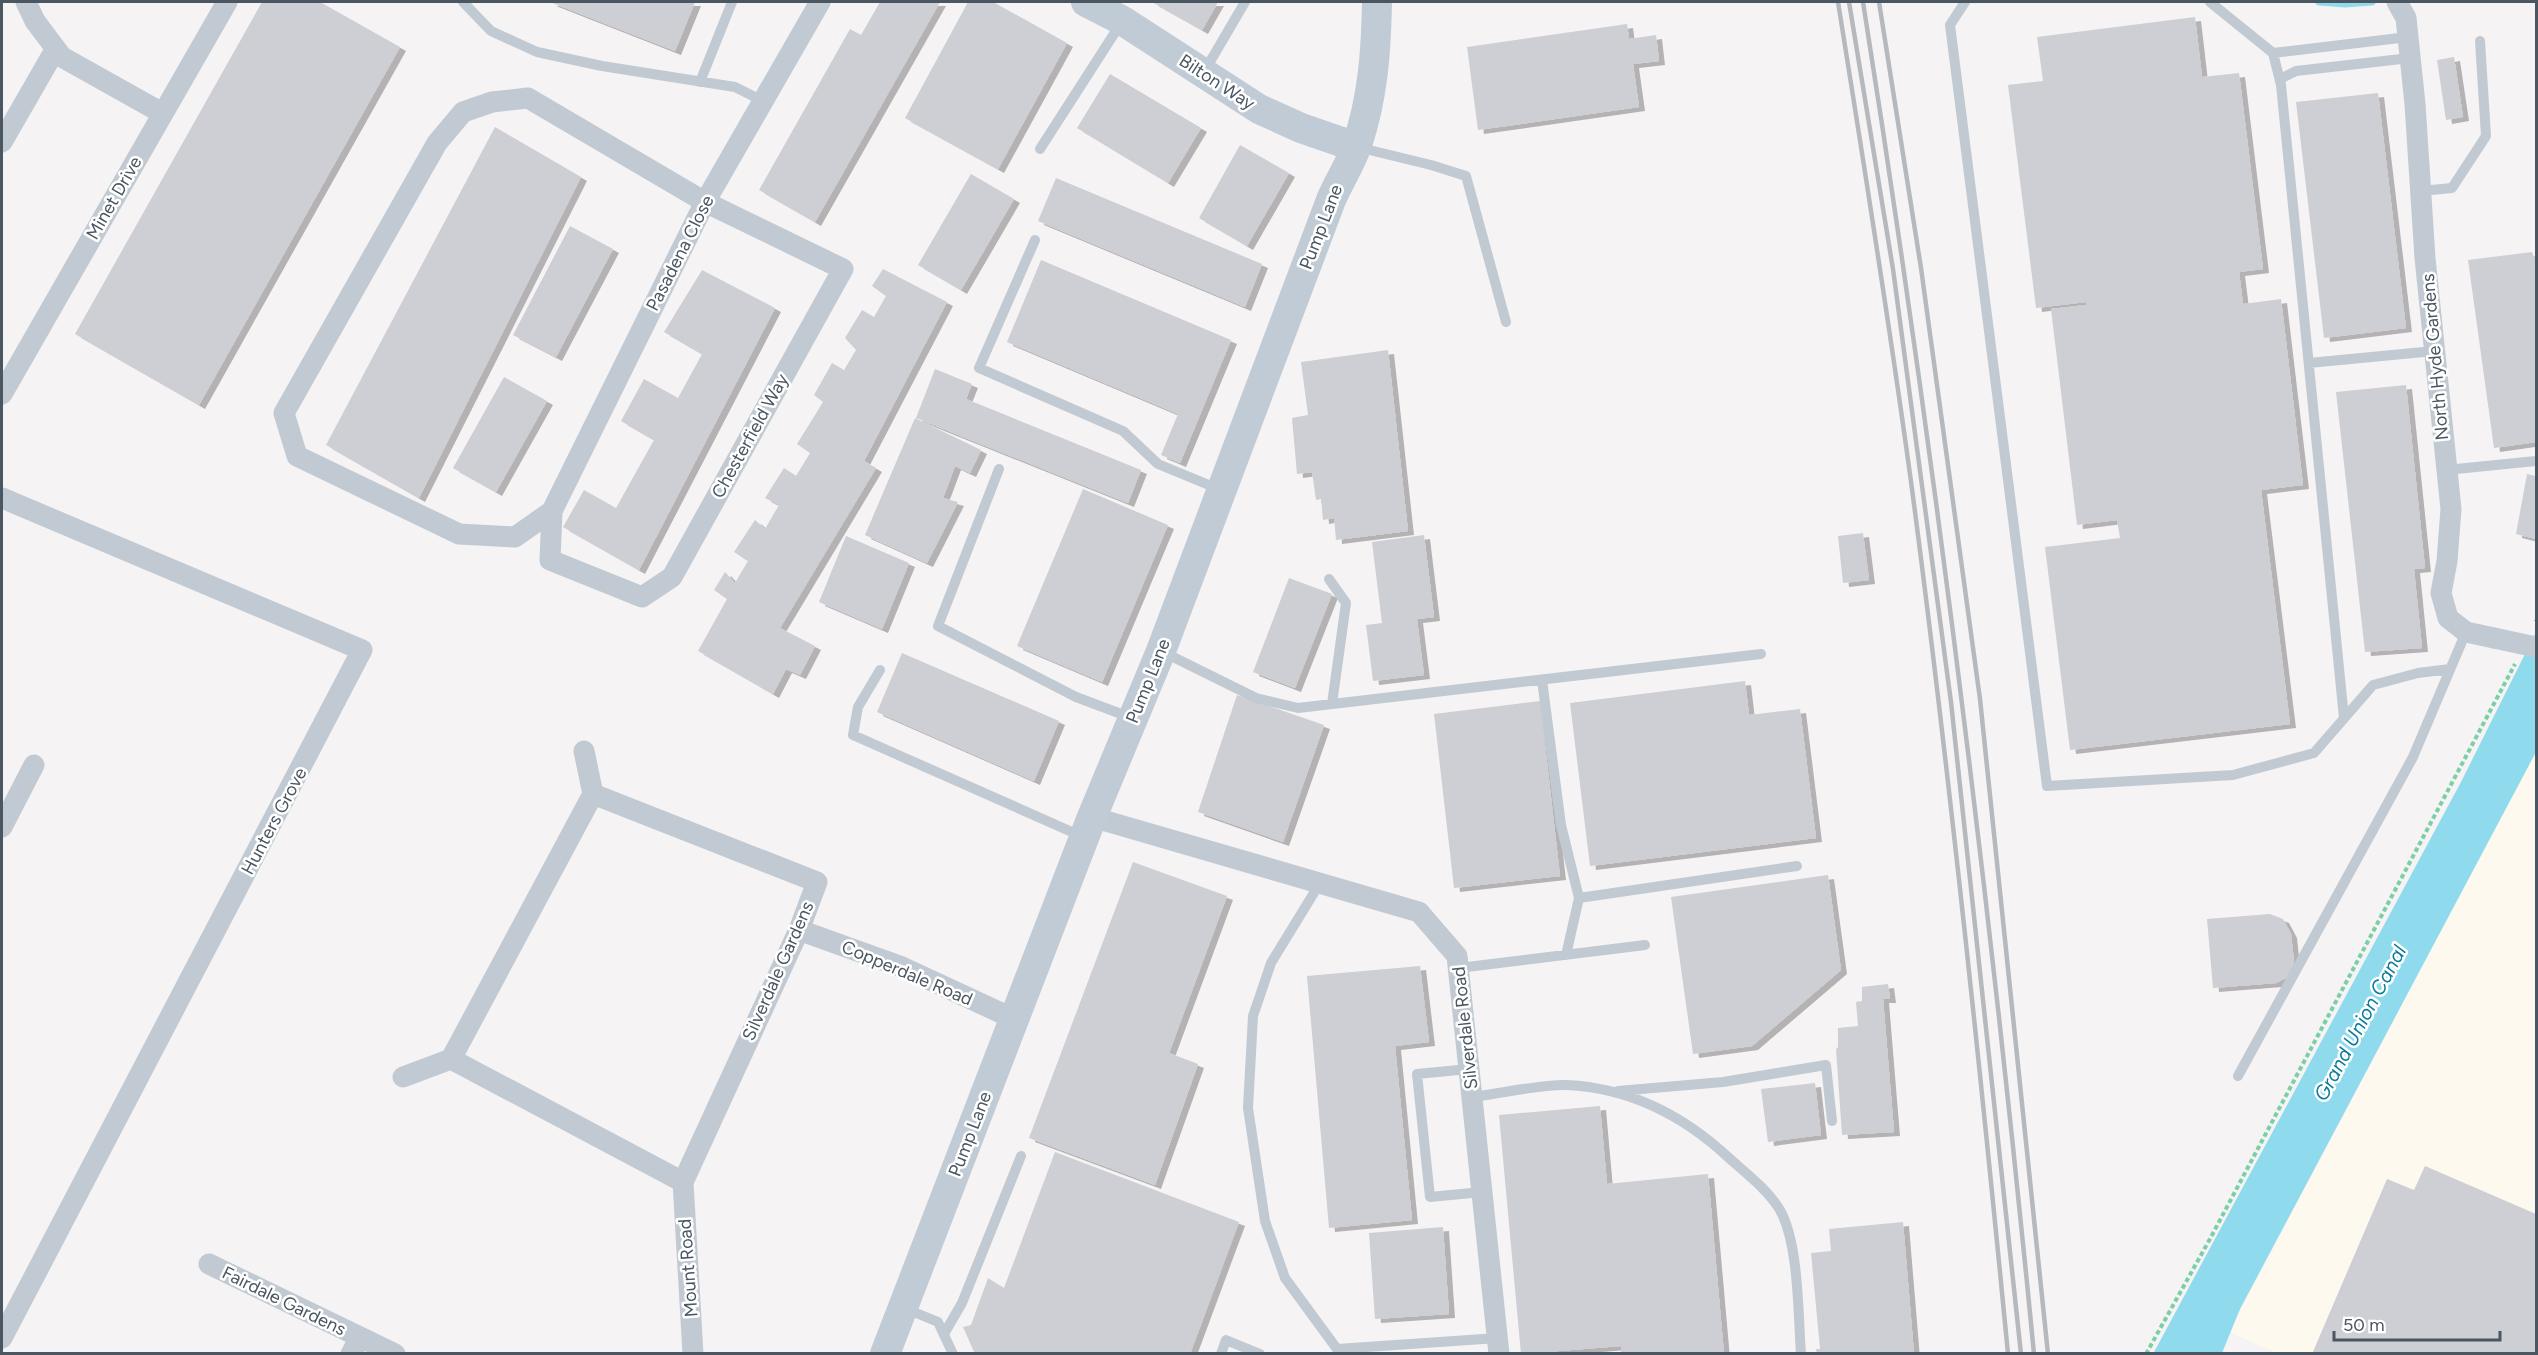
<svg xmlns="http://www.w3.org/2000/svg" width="2538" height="1355" viewBox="0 0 2538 1355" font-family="Figtree,sans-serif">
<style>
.commercial{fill:#fdf9ef}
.water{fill:#90daee}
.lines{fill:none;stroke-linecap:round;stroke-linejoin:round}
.stream{stroke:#90daee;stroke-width:7}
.building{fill:#cdcfd5;filter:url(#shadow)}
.path{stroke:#7ad0a6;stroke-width:4;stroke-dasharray:4.5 3;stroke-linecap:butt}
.lane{stroke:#c1cad2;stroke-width:10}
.street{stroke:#c1cad2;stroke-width:21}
.secondary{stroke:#c1cbd6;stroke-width:30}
.rail{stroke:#b5b8bd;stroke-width:4.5}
.street-bridge{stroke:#c1cad2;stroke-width:21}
.labels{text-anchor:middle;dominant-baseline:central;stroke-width:5;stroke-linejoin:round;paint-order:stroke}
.street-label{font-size:18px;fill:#4a5661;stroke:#fff}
.water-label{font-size:20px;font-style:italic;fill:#0c7c9b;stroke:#fff}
</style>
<defs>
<filter id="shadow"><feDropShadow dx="6" dy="4" stdDeviation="0" flood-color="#0004"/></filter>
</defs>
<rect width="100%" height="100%" fill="#f5f3f3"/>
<!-- commercial -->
<path class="commercial" d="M 2536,752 L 2536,1353 L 2277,1353 L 2229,1332 Z"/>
<!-- water -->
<path class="water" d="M 2536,632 L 2536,752 L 2240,1309 L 2222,1353 L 2153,1354 L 2461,782 Z"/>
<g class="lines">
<!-- stream -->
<path class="stream" d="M 2319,2 L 2345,4 L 2372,2"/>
</g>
<!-- building -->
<path class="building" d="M 262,2 L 320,2 L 400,47 L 199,405 L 75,334 Z
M 550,2 L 695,2 L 675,51 Z
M 880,2 L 940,2 L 815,222 L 759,190 L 850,29 L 861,35 Z
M 968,2 L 993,2 L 1067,43 L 998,169 L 905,118 Z
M 1152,2 L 1218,2 L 1202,30 Z
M 2195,17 L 2202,77 L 2239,73 L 2263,269 L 2239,272 L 2243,304 L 2281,299 L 2303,485 L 2261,490 L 2290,724 L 2070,750 L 2045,547 L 2120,538 L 2117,520 L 2077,525 L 2051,309 L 2086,305 L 2086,302 L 2036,308 L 2008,85 L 2043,81 L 2037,37 Z
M 1627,24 L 1629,39 L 1656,35 L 1659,61 L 1633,64 L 1639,107 L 1478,130 L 1467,47 Z
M 2454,57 L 2463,117 L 2446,120 L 2437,60 Z
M 1110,74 L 1201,128 L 1168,183 L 1077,128 Z
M 2378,93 L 2406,328 L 2324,338 L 2296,102 Z
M 495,127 L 581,177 L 419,498 L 326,445 Z
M 1240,145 L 1289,173 L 1247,246 L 1199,218 Z
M 971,174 L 1014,199 L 961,290 L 918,265 Z
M 1056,178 L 1262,264 L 1245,307 L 1038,221 Z
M 570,226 L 613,249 L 556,357 L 513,335 Z
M 2532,252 L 2536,263 L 2536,442 L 2494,448 L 2468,260 Z
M 1041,260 L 1231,340 L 1180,463 L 1161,455 L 1178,414 L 1007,342 Z
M 883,269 L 947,302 L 864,461 L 876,468 L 780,628 L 815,646 L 800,675 L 786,669 L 773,694 L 698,651 L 727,599 L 714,590 L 725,572 L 735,583 L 748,561 L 734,552 L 755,520 L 765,529 L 779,505 L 765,498 L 784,468 L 796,476 L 810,453 L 797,444 L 823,402 L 814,395 L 832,363 L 844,370 L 856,350 L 845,338 L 862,310 L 874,317 L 886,296 L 872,286 Z
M 702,270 L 775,308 L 639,570 L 563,527 L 584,490 L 616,508 L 654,440 L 621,421 L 644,379 L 678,398 L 702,354 L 664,332 Z
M 1388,350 L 1408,531 L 1336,540 L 1334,518 L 1323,520 L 1321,499 L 1316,500 L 1312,472 L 1297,474 L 1292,418 L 1308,415 L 1301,362 Z
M 935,369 L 972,384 L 966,399 L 1141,470 L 1128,503 L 916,418 Z
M 504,377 L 547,401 L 496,492 L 453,468 Z
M 2406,385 L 2425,568 L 2414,569 L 2422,648 L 2365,652 L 2336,392 Z
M 915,418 L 981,450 L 970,473 L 955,466 L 943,498 L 958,502 L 927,563 L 865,535 Z
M 2527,474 L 2536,476 L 2536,539 L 2516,534 Z
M 1083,489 L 1168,525 L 1102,682 L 1017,646 Z
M 1863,533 L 1869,580 L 1843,583 L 1838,536 Z
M 1424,535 L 1434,617 L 1417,619 L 1424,675 L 1373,681 L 1366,625 L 1382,623 L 1372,542 Z
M 846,536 L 909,563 L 882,629 L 819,602 Z
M 1289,578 L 1332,594 L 1295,688 L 1253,672 Z
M 902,653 L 1059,721 L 1034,781 L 877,712 Z
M 1745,681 L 1749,715 L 1800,709 L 1816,838 L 1590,866 L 1570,703 Z
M 1237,695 L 1324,725 L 1283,842 L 1198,812 Z
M 1540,701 L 1560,876 L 1454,888 L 1434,714 Z
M 1133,862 L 1227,896 L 1169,1053 L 1198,1064 L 1155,1185 L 1029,1138 Z
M 1828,875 L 1841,970 L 1752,1046 L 1693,1054 L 1671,897 Z
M 2270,914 L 2283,919 L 2291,934 L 2294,962 L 2290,976 L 2276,983 L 2213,988 L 2207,919 Z
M 1420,966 L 1429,1042 L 1395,1046 L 1412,1220 L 1329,1228 L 1307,976 Z
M 1888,984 L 1890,999 L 1883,999 L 1894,1132 L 1842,1135 L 1836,1049 L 1838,1047 L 1838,1028 L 1858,1026 L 1856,1002 L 1862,1001 L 1862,987 Z
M 1815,1083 L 1821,1135 L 1768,1142 L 1761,1089 Z
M 1600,1106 L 1607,1184 L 1708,1174 L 1724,1354 L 1621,1354 L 1621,1346 L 1521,1354 L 1499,1115 Z
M 1055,1152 L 1239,1222 L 1190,1354 L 975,1354 L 963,1327 L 971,1325 L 988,1278 L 1004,1288 Z
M 2425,1166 L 2536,1214 L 2536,1354 L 2312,1354 L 2387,1179 L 2414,1190 Z
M 1903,1222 L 1914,1354 L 1817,1354 L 1816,1349 L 1820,1349 L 1811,1253 L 1831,1251 L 1829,1229 Z
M 1443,1227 L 1449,1314 L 1375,1319 L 1369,1233 Z"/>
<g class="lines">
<!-- path -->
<path class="path" d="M 2536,621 L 2536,620
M 2146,1354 L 2211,1237 L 2515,664"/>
<!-- lane -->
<path class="lane" d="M 463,2 L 491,31 L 537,52 L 602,66 L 735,87 L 763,101
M 1965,2 L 1950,25 L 2047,786 L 2233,775 L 2314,753 L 2373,685 L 2418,673 L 2450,669
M 2210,2 L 2273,53 L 2281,85 L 2344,718
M 2273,53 L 2408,37
M 1204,72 L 1245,2
M 2280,79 L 2296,71 L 2410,58
M 700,82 L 732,2
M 1357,147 L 1431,165 L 1466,176 L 1506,322
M 1040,149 L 1121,23
M 2421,191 L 2452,188 L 2486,136 L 2480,41
M 1035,240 L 979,368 L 1123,431 L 1158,464 L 1221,490
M 2309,363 L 2434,351
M 999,469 L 938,626 L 1076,697 L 1132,718
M 2446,470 L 2536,461
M 1329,579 L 1346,603 L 1332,704
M 1163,652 L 1256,698 L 1298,708 L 1761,654
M 880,670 L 858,707 L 853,735 L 1081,836
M 1542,680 L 1561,825 L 1579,898
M 1320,883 L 1271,963 L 1253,1016 L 1248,1108 L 1265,1221 L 1285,1278 L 1337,1349 L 1498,1338
M 1566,955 L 1579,898 L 1797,866
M 1459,968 L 1645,945
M 1469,1069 L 1417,1074 L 1430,1197 L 1482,1192
M 2238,1076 L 2413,757 L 2466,632
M 1618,1091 L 1723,1082 L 1826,1065 L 1832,1121
M 1472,1097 C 1499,1094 1541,1084 1567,1085 C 1629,1088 1684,1116 1729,1158 C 1747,1174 1768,1190 1780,1210 C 1799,1244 1798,1314 1801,1354
M 904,1308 L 938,1322 L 953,1354
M 944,1334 L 962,1303 L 1021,1156
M 1221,1354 L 1226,1340 L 1260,1354"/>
<!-- street -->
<path class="street" d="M 26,2 L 35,21 L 62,57 L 162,113
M 2397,2 L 2406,18 L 2415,104 L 2425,258 L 2451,509 L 2447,561 L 2441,593 L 2448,618 L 2466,632 L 2494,638
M 2,142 L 55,50
M 2,394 L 227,2
M 2,498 L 362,650 L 2,1338
M 552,511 L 515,537 L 459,534 L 297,456 L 284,413 L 437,143 L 463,112 L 492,102 L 528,98 L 705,202 L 843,269 L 672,577 L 642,597 L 550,560 L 552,511 L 705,202 L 820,2
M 584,751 L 593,794
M 593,794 L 817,882 L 799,930 L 683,1182 L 451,1059 Z
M 1092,817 L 1419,912 L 1457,956 L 1499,1354
M 2,827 L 34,765
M 799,930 L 902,967 L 1014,1019
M 403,1077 L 451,1059
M 683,1182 L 693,1354
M 209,1264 L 395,1354
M 351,1354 L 360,1337"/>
<!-- secondary -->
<path class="secondary" d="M 1086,2 L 1123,21 L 1259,109 L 1301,128 L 1356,147
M 885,1354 L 1092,817 L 1161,651 L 1331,200 C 1339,181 1351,163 1357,145 C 1373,97 1376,52 1377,2"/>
<!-- rail -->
<path class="rail" d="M 1838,2 C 1864,164 1890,326 1912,489 C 1950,777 1980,1065 2008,1354
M 1849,2 L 1893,269 L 1951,702 L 2021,1354
M 1863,2 C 1934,450 1990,901 2034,1354
M 1879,2 L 1921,268 L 1980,699 L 2048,1354"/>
<!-- street-bridge -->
<path class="street-bridge" d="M 2494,638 L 2536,647"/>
</g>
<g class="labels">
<!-- street labels -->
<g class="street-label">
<text transform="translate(1217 82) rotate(33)">Bilton Way</text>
<text transform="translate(114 198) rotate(-60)">Minet Drive</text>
<text transform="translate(1321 227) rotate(-69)">Pump Lane</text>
<text transform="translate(680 253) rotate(-63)">Pasadena Close</text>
<text transform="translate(2435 357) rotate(-95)">North Hyde Gardens</text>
<text transform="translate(750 436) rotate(-61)">Chesterfield Way</text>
<text transform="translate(1148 681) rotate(-68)">Pump Lane</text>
<text transform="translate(274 821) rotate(-62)">Hunters Grove</text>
<text transform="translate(778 971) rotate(-66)">Silverdale Gardens</text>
<text transform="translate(907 973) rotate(23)">Copperdale Road</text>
<text transform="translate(1465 1028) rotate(-96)">Silverdale Road</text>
<text transform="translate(970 1134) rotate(-69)">Pump Lane</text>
<text transform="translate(688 1268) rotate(-94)">Mount Road</text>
<text transform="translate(284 1301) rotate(26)">Fairdale Gardens</text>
</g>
<!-- water labels -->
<g class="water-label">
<text transform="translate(2360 1023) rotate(-62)">Grand Union Canal</text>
</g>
</g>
<!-- border -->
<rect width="2538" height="1355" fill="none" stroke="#4a5661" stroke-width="6"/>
<!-- scale -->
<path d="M2334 1331v9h166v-9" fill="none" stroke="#4a5661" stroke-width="3"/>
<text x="2343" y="1331" font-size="18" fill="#4a5661" stroke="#ffffff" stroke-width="4.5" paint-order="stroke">50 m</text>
</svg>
